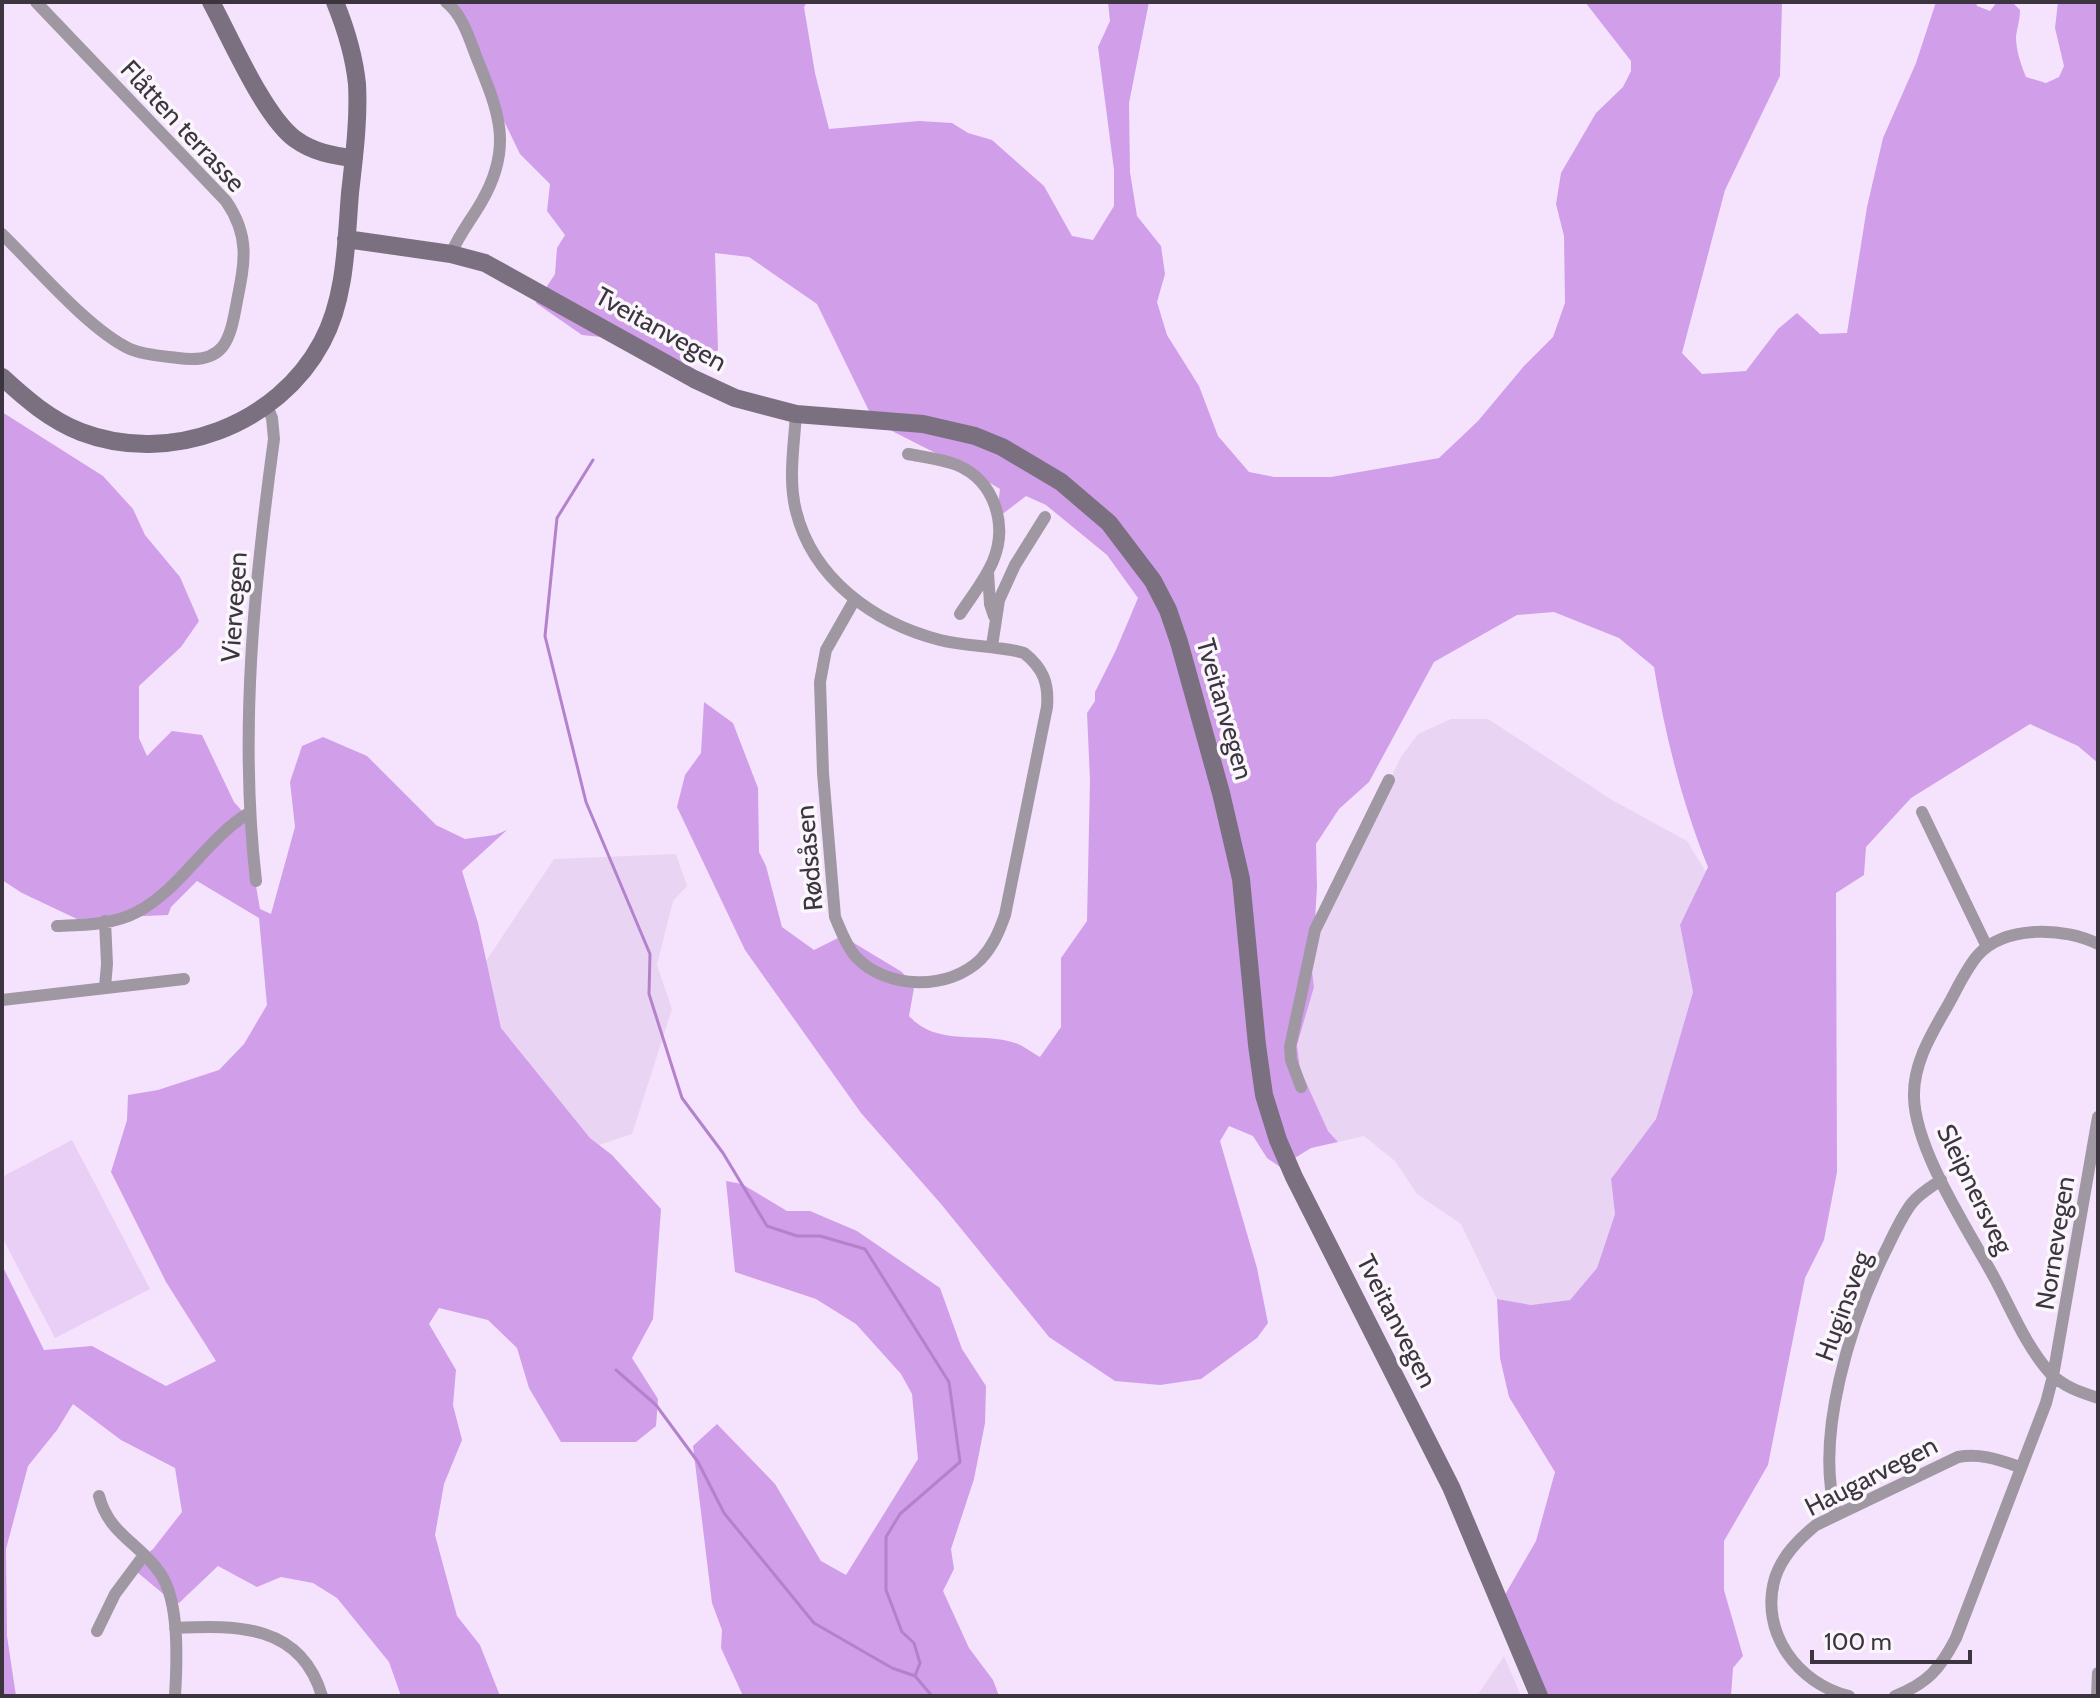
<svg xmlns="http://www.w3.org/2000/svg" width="2100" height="1698" viewBox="0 0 2100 1698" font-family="Cabin,sans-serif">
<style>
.built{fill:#e9d4f3}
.green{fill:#e9cef6}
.forest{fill:#d19eea}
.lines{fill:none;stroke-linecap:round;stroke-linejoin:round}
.stream{stroke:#b482cc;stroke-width:3}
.street{stroke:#9f98a3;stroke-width:12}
.secondary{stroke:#7b7080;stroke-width:18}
.labels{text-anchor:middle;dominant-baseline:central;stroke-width:7;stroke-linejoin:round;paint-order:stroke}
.street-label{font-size:26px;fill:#3c353f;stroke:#faf6fc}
</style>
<rect width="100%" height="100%" fill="#f5e3fd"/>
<!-- built -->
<path class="built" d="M 1451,719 L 1488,719 L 1612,800 L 1687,841 L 1706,872 L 1680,925 L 1693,992 L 1656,1119 L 1611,1179 L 1615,1214 L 1597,1268 L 1570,1300 L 1531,1305 L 1497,1299 L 1461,1224 L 1417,1194 L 1395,1161 L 1364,1136 L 1338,1142 L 1328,1131 L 1300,1069 L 1297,1045 L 1314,987 L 1312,971 L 1322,920 L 1401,757 L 1418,734 Z
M 676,854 L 687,886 L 673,901 L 657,965 L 672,1009 L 632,1134 L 599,1145 L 590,1138 L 501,1028 L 486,961 L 554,859 Z
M 1504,1656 L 1521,1696 L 1477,1696 L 1489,1678 Z"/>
<!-- green -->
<path class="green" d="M 72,1140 L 150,1289 L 55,1338 L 2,1237 L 2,1177 Z"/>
<!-- forest -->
<path class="forest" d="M 451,2 L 807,2 L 804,7 L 815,73 L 829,129 L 919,121 L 952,123 L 968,133 L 992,140 L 1044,186 L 1072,236 L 1093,240 L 1114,206 L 1114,170 L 1098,47 L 1110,21 L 1108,2 L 1149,2 L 1129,103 L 1130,172 L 1137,216 L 1161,246 L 1165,274 L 1157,302 L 1167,335 L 1199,386 L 1218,436 L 1249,472 L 1274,477 L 1331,477 L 1439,458 L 1478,421 L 1524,366 L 1553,337 L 1565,303 L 1564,236 L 1556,204 L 1561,173 L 1596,113 L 1623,87 L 1631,71 L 1631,61 L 1585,2 L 1782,2 L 1780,76 L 1725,190 L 1682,353 L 1702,374 L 1746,371 L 1778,329 L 1797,313 L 1820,334 L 1847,333 L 1867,207 L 1883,138 L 1916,63 L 1936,2 L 1976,2 L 1977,6 L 1990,11 L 1997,2 L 2012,2 L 2020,10 C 2020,20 2017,28 2016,37 C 2016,50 2021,65 2026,77 L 2046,83 L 2059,77 L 2064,66 L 2055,28 L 2058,2 L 2098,2 L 2098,763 L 2078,746 L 2030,724 L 1911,798 L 1866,847 L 1864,875 L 1836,893 L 1837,1172 L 1824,1240 L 1805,1278 L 1768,1465 L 1724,1541 L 1724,1590 L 1743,1656 L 1733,1668 L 1731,1696 L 1541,1696 L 1502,1600 L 1536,1541 L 1555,1472 L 1509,1397 L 1500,1358 L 1497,1299 L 1531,1305 L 1570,1300 L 1597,1268 L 1615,1214 L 1611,1179 L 1656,1119 L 1693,992 L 1680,925 L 1708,867 C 1682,803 1665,735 1654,667 L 1619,638 L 1554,612 L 1517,615 L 1434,662 L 1369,782 L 1339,809 L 1316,844 L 1317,887 L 1312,971 L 1314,987 L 1297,1045 L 1300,1069 L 1328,1131 L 1338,1142 L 1311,1148 L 1280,1167 L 1267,1158 L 1253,1136 L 1229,1126 L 1220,1141 L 1257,1268 L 1268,1323 L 1257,1338 L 1201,1379 L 1160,1385 L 1115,1381 L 1049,1337 L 941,1204 L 861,1113 L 745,950 L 677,807 L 685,775 L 701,753 L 704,702 L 733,723 L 758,788 L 759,852 L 766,866 L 782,927 L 814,950 L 840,937 L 849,940 L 902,972 L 914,988 L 909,1016 C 938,1048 981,1030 1018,1044 C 1025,1047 1033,1053 1040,1057 L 1061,1027 L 1061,958 L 1087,921 L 1090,780 L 1087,713 L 1095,701 L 1095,692 L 1116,650 L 1138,598 L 1107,555 L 1046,505 L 1026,496 L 996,519 L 1000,489 L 965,468 L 892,431 L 870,413 L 817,304 L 749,257 L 715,253 L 718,350 L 693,366 L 666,358 L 639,341 L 582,335 L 536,303 L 555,274 L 557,248 L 565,235 L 547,211 L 550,184 L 520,154 L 483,78 Z
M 2,412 L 103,476 L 133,509 L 145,535 L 180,577 L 199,621 L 181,647 L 139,686 L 139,738 L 147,756 L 172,731 L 202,735 L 234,802 L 243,812 L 260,909 L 271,914 L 295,827 L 290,782 L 302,746 L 323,737 L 367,756 L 436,825 L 465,839 L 495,835 L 507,830 L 462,871 L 478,923 L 501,1028 L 590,1138 L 612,1155 L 661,1209 L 653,1319 L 632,1358 L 658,1399 L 656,1426 L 636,1442 L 561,1442 L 529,1388 L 517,1348 L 488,1320 L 439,1308 L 429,1324 L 456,1370 L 453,1405 L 462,1440 L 444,1484 L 435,1535 L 457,1616 L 480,1645 L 500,1696 L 401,1696 L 389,1662 L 337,1598 L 313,1583 L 281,1577 L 257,1587 L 218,1566 L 179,1603 L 167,1597 L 131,1567 L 153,1549 L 182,1512 L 175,1468 L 121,1440 L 73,1404 L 57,1430 L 28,1466 L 6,1549 L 7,1636 L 16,1696 L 2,1696 L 2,1265 L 44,1350 L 92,1346 L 166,1386 L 216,1361 L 166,1282 L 111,1172 L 127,1120 L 128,1095 L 158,1090 L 219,1070 L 244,1044 L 267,1005 L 259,918 L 197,881 L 171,907 L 168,915 L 77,919 L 22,893 L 2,880 Z
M 726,1181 L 742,1184 L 787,1211 L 810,1211 L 857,1231 L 940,1288 L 962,1349 L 986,1386 L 985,1423 L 974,1479 L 951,1549 L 954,1569 L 943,1591 L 969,1648 L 993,1680 L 999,1696 L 743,1696 L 721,1648 L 722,1630 L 712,1603 L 693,1446 L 717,1424 L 775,1484 L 821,1561 L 846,1575 L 918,1459 L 912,1394 L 901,1374 L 856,1324 L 816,1299 L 735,1272 Z"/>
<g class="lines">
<!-- stream -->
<path class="stream" d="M 593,460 L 557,518 L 545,636 L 586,802 L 650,954 L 649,994 L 682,1098 L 723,1153 L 767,1226 L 797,1236 L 820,1236 L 865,1249 L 949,1382 L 960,1462 L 900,1514 L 886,1537 L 886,1590 L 902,1632 L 914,1643 L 920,1663 L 915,1676
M 616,1370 L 656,1405 L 698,1462 L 724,1513 L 814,1623 L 892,1668 L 915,1676 L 932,1696"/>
<!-- street -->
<path class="street" d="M 446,2 C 463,15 470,41 478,61 C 499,113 513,147 482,201 C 472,219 459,234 451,254
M 2,234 C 35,266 89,330 130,349 C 144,355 162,356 178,358 C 225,365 230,340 237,301 C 245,261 250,236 226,201 L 36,2
M 796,414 C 794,446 788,480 796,511 C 813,579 874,623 940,640 C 967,647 997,645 1024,653 C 1043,668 1049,683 1047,707 L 1005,915 C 999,932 993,946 981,959 C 949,991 886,990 855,956 C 846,945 841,931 835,917 L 823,773 L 820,682 L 826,650 L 855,599
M 908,454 C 924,457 942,459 957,465 C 995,481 1008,525 993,561 C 985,580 971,597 960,614
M 988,572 L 990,604 L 994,616
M 992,646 L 999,600 L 1015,565 L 1045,517
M 1922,812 L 1987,947
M 256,881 C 239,734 254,585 274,439 L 272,418 L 267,406
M 105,921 L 107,964 L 105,987
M 57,926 C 83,925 113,925 137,912 C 181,889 206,839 249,813
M 2098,944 C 2065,927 2005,925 1978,955 C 1964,971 1955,994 1944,1012 C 1929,1038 1913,1066 1914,1097 C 1915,1150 1969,1231 1995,1279 C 2012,1311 2026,1346 2050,1373 C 2064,1387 2080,1392 2098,1398
M 2,1000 L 184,979
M 1301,1087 L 1291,1060 L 1290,1047 L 1315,930 L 1389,780
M 99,1496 C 109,1535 140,1543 160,1573 C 180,1601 177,1663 175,1696
M 1836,1513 C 1814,1437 1851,1321 1885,1252 C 1893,1236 1901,1217 1912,1203 C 1920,1193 1931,1187 1941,1180
M 175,1628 C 237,1625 301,1624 322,1696
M 97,1631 L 115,1594 L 144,1555
M 1849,1696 C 1798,1684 1759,1632 1775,1578 C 1782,1556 1798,1540 1816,1525 L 1958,1457 C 1981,1453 1999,1460 2020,1467
M 1895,1696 C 1928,1683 1940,1669 1956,1638 L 2046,1403 L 2053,1376 L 2098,1117
M 2097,1696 L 2098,1673"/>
<!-- secondary -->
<path class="secondary" d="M 211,2 C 231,39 264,116 295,139 C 313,152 333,156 354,158
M 346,239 L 451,254 L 485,263 L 694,379 L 735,398 L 796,414 L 923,424 L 975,436 L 1002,447 L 1061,482 L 1109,523 L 1153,581 L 1168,610 L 1179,642 L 1221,793 L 1241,879 L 1257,1045 L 1264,1095 L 1278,1140 L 1294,1177 L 1451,1487 L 1539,1696
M 2,377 C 26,399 50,420 81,432 C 170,466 278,425 322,342 C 346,298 346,242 350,193 C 354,157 359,120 357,84 C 354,55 346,29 335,2"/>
</g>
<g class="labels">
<!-- street labels -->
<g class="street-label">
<text transform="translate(183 126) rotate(47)">Flåtten terrasse</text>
<text transform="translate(661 329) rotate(29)">Tveitanvegen</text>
<text transform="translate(234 607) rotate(-86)">Viervegen</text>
<text transform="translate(1225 709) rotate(74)">Tveitanvegen</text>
<text transform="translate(809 858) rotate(-95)">Rødsåsen</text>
<text transform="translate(1975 1189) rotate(64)">Sleipnersveg</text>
<text transform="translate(2055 1243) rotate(-81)">Nornevegen</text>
<text transform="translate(1843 1306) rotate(-70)">Huginsveg</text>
<text transform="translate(1397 1321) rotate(63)">Tveitanvegen</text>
<text transform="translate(1871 1476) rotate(-27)">Haugarvegen</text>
</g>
</g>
<!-- border -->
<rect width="2100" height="1698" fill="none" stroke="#3c353f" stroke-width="8"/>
<!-- scale -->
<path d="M1812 1650v12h158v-12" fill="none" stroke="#3c353f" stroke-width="4"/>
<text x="1824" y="1650" font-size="24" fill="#3c353f" stroke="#faf6fc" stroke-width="6" paint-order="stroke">100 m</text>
</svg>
